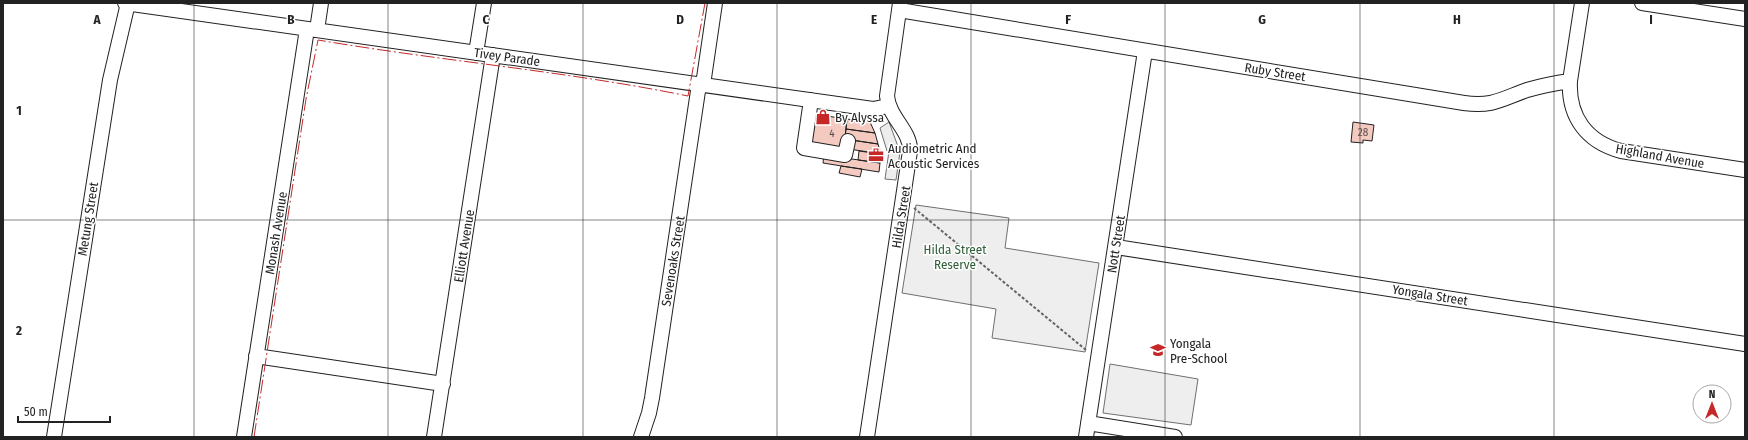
<svg xmlns="http://www.w3.org/2000/svg" width="1748" height="440" viewBox="0 0 1748 440" font-family="'Fira Sans Condensed',sans-serif">
<style>
.green{fill:#eee;stroke:#6f6f6f}
.parking{fill:#ededed;stroke:#6f6f6f}
.building{fill:#f3c9c0;stroke:#222}
.lines{fill:none;stroke-linecap:round;stroke-linejoin:round}
.minor-casing{stroke:#222;stroke-width:16}
.path{stroke:#646464;stroke-width:2;stroke-dasharray:3 2;stroke-linecap:butt}
.minor{stroke:#fff;stroke-width:14}
.power{stroke:#c62828;stroke-width:1;stroke-dasharray:14 3 2 3;stroke-linecap:butt}
.grid{fill:none;stroke:#222;stroke-width:1;stroke-opacity:0.55}
.labels{text-anchor:middle;dominant-baseline:central;stroke-width:3;stroke-linejoin:round;paint-order:stroke}
.number-label{font-size:11px;fill:#564c4a}
.street-label{font-size:13px;fill:#222;stroke:#fff}
.poi-label{font-size:13px;fill:#222;stroke:#fff;text-anchor:start}
.park-label{font-size:13px;fill:#2f5e38;stroke:#fff}
.grid-label{font-size:13px;text-anchor:middle;font-weight:bold;fill:#222;stroke:#fff;stroke-width:3;stroke-linejoin:round;paint-order:stroke}
</style>
<rect width="100%" height="100%" fill="#fff"/>
<!-- green -->
<path class="green" d="M 916,205 L 1009,218 L 1005,248 L 1099,263 L 1085,352 L 992,338 L 996,309 L 902,293 Z
M 1110,364 L 1198,379 L 1191,425 L 1103,413 Z"/>
<!-- parking -->
<path class="parking" d="M 889,122 L 900,152 L 896,180 L 885,179 L 889,151 L 887,151 L 880,128 Z"/>
<!-- building -->
<path class="building" d="M 813,114 L 847,119 L 844,146 L 838,150 L 813,146 L 809,140 Z
M 847,119 L 870,122 L 875,133 L 846,129 Z
M 1353,122 L 1374,125 L 1372,141 L 1363,140 L 1363,143 L 1351,142 Z
M 846,129 L 875,133 L 878,144 L 845,139 Z
M 851,140 L 878,144 L 881,154 L 849,149 Z
M 859,151 L 881,154 L 880,163 L 858,160 Z
M 824,155 L 880,163 L 879,172 L 823,163 Z
M 841,166 L 862,169 L 860,177 L 839,173 Z"/>
<g class="lines">
<!-- minor casing -->
<g class="minor-casing">
<path id="minor" d="M 125,3 L 873,109 L 888,106
M 1642,3 L 1745,19
M 899,10 L 1464,103 C 1492,107 1502,99 1527,90 C 1541,86 1556,83 1570,81 L 1582,3
M 317,30 L 321,3
M 476,53 L 484,3
M 1570,81 C 1568,117 1587,142 1621,151 L 1745,170
M 811,100 L 804,148 L 845,155 L 848,141
M 1116,247 L 1745,344
M 256,356 L 443,384
M 1088,423 L 1175,437
M 54,437 L 110,80 L 128,3
M 244,437 L 307,29
M 434,437 L 493,55
M 641,437 L 649,413 L 652,398 L 698,91 L 704,78 L 715,3
M 867,437 L 910,151 C 911,131 889,118 887,96 L 900,3
M 1086,437 L 1145,51"/>
</g>
<!-- path -->
<path class="path" d="M 914,208 L 1086,350"/>
<!-- minor -->
<use href="#minor" class="minor"/>
<!-- power -->
<path class="power" d="M 254,437 L 306,99 L 318,40 C 441,61 566,71 688,96 L 705,3"/>
</g>
<!-- grid -->
<path class="grid" d="M 194,3 L 194,437M 388,3 L 388,437M 583,3 L 583,437M 777,3 L 777,437M 971,3 L 971,437M 1165,3 L 1165,437M 1360,3 L 1360,437M 1554,3 L 1554,437M 3,220 L 1745,220"/>
<!-- icons -->
<defs>
<g id="shop-bare" transform="scale(1.2)"><path d="M-5-2.5h2.3a2.7 3.5 0 0 1 5.4 0H5L5.5 6h-11ZM-1.5-2.5h3a1.5 2.3 0 0 0-3 0Z" fill="#c62828" stroke="#fff" stroke-width="2.5" paint-order="stroke"/></g>
<g id="office-bare" transform="scale(1.2)"><path d="M-6-3h4V-5.5h4V-3h4V5H-6ZM-1-4.5V-3h2v-1.5ZM-6 0V1H6V0Z" fill="#c62828" stroke="#fff" stroke-width="2.5" paint-order="stroke"/></g>
<g id="school-bare" transform="scale(1.2)"><path d="M0-5L7-2L0 1L-7-2ZM-4 1L0 2.5L4 1V4Q0 6-4 4Z" fill="#c62828" stroke="#fff" stroke-width="2.5" paint-order="stroke"/></g>
</defs>
<g fill-rule="evenodd">
<use href="#shop-bare" x="823" y="117"/>
<use href="#office-bare" x="876" y="155"/>
<use href="#school-bare" x="1158" y="350"/>
</g>
<g class="labels">
<!-- number labels -->
<g class="number-label">
<text x="1363" y="132">28</text>
<text x="832" y="133">4</text>
</g>
<!-- street labels -->
<g class="street-label">
<text transform="translate(507 57) rotate(8)">Tivey Parade</text>
<text transform="translate(1275 72) rotate(9)">Ruby Street</text>
<text transform="translate(1660 156) rotate(10)">Highland Avenue</text>
<text transform="translate(901 217) rotate(-81)">Hilda Street</text>
<text transform="translate(88 219) rotate(-81)">Metung Street</text>
<text transform="translate(276 233) rotate(-81)">Monash Avenue</text>
<text transform="translate(1116 244) rotate(-81)">Nott Street</text>
<text transform="translate(464 246) rotate(-81)">Elliott Avenue</text>
<text transform="translate(673 261) rotate(-81)">Sevenoaks Street</text>
<text transform="translate(1430 295) rotate(9)">Yongala Street</text>
</g>
<!-- poi labels -->
<g class="poi-label">
<text x="835" y="117">By Alyssa</text>
<text x="888" y="148">Audiometric And<tspan x="888" dy="15">Acoustic Services</tspan></text>
<text x="1170" y="343">Yongala<tspan x="1170" dy="15">Pre-School</tspan></text>
</g>
<!-- park labels -->
<g class="park-label">
<text x="955" y="249">Hilda Street<tspan x="955" dy="15">Reserve</tspan></text>
</g>
</g>
<g class="grid-label">
<text x="97" y="24">A</text>
<text x="291" y="24">B</text>
<text x="486" y="24">C</text>
<text x="680" y="24">D</text>
<text x="874" y="24">E</text>
<text x="1068" y="24">F</text>
<text x="1262" y="24">G</text>
<text x="1457" y="24">H</text>
<text x="1651" y="24">I</text>
<text x="19" y="115">1</text>
<text x="19" y="335">2</text>
</g>
<!-- border -->
<rect width="1748" height="440" fill="none" stroke="#222222" stroke-width="8"/>
<!-- north arrow -->
<g transform="translate(1712 404)"><circle r="19" fill="#ffffff" stroke="#a7a7a7"/>
<path d="M0-3L7 15L0 10L-7 15Z" fill="#c62828"/>
<text y="-6" font-size="11" font-weight="bold" text-anchor="middle" fill="#222222">N</text>
</g>
<!-- scale -->
<path d="M18 416v6h92v-6" fill="none" stroke="#222222" stroke-width="2"/>
<text x="24" y="416" font-size="12" fill="#222222" stroke="#ffffff" stroke-width="3" paint-order="stroke">50 m</text>
</svg>
